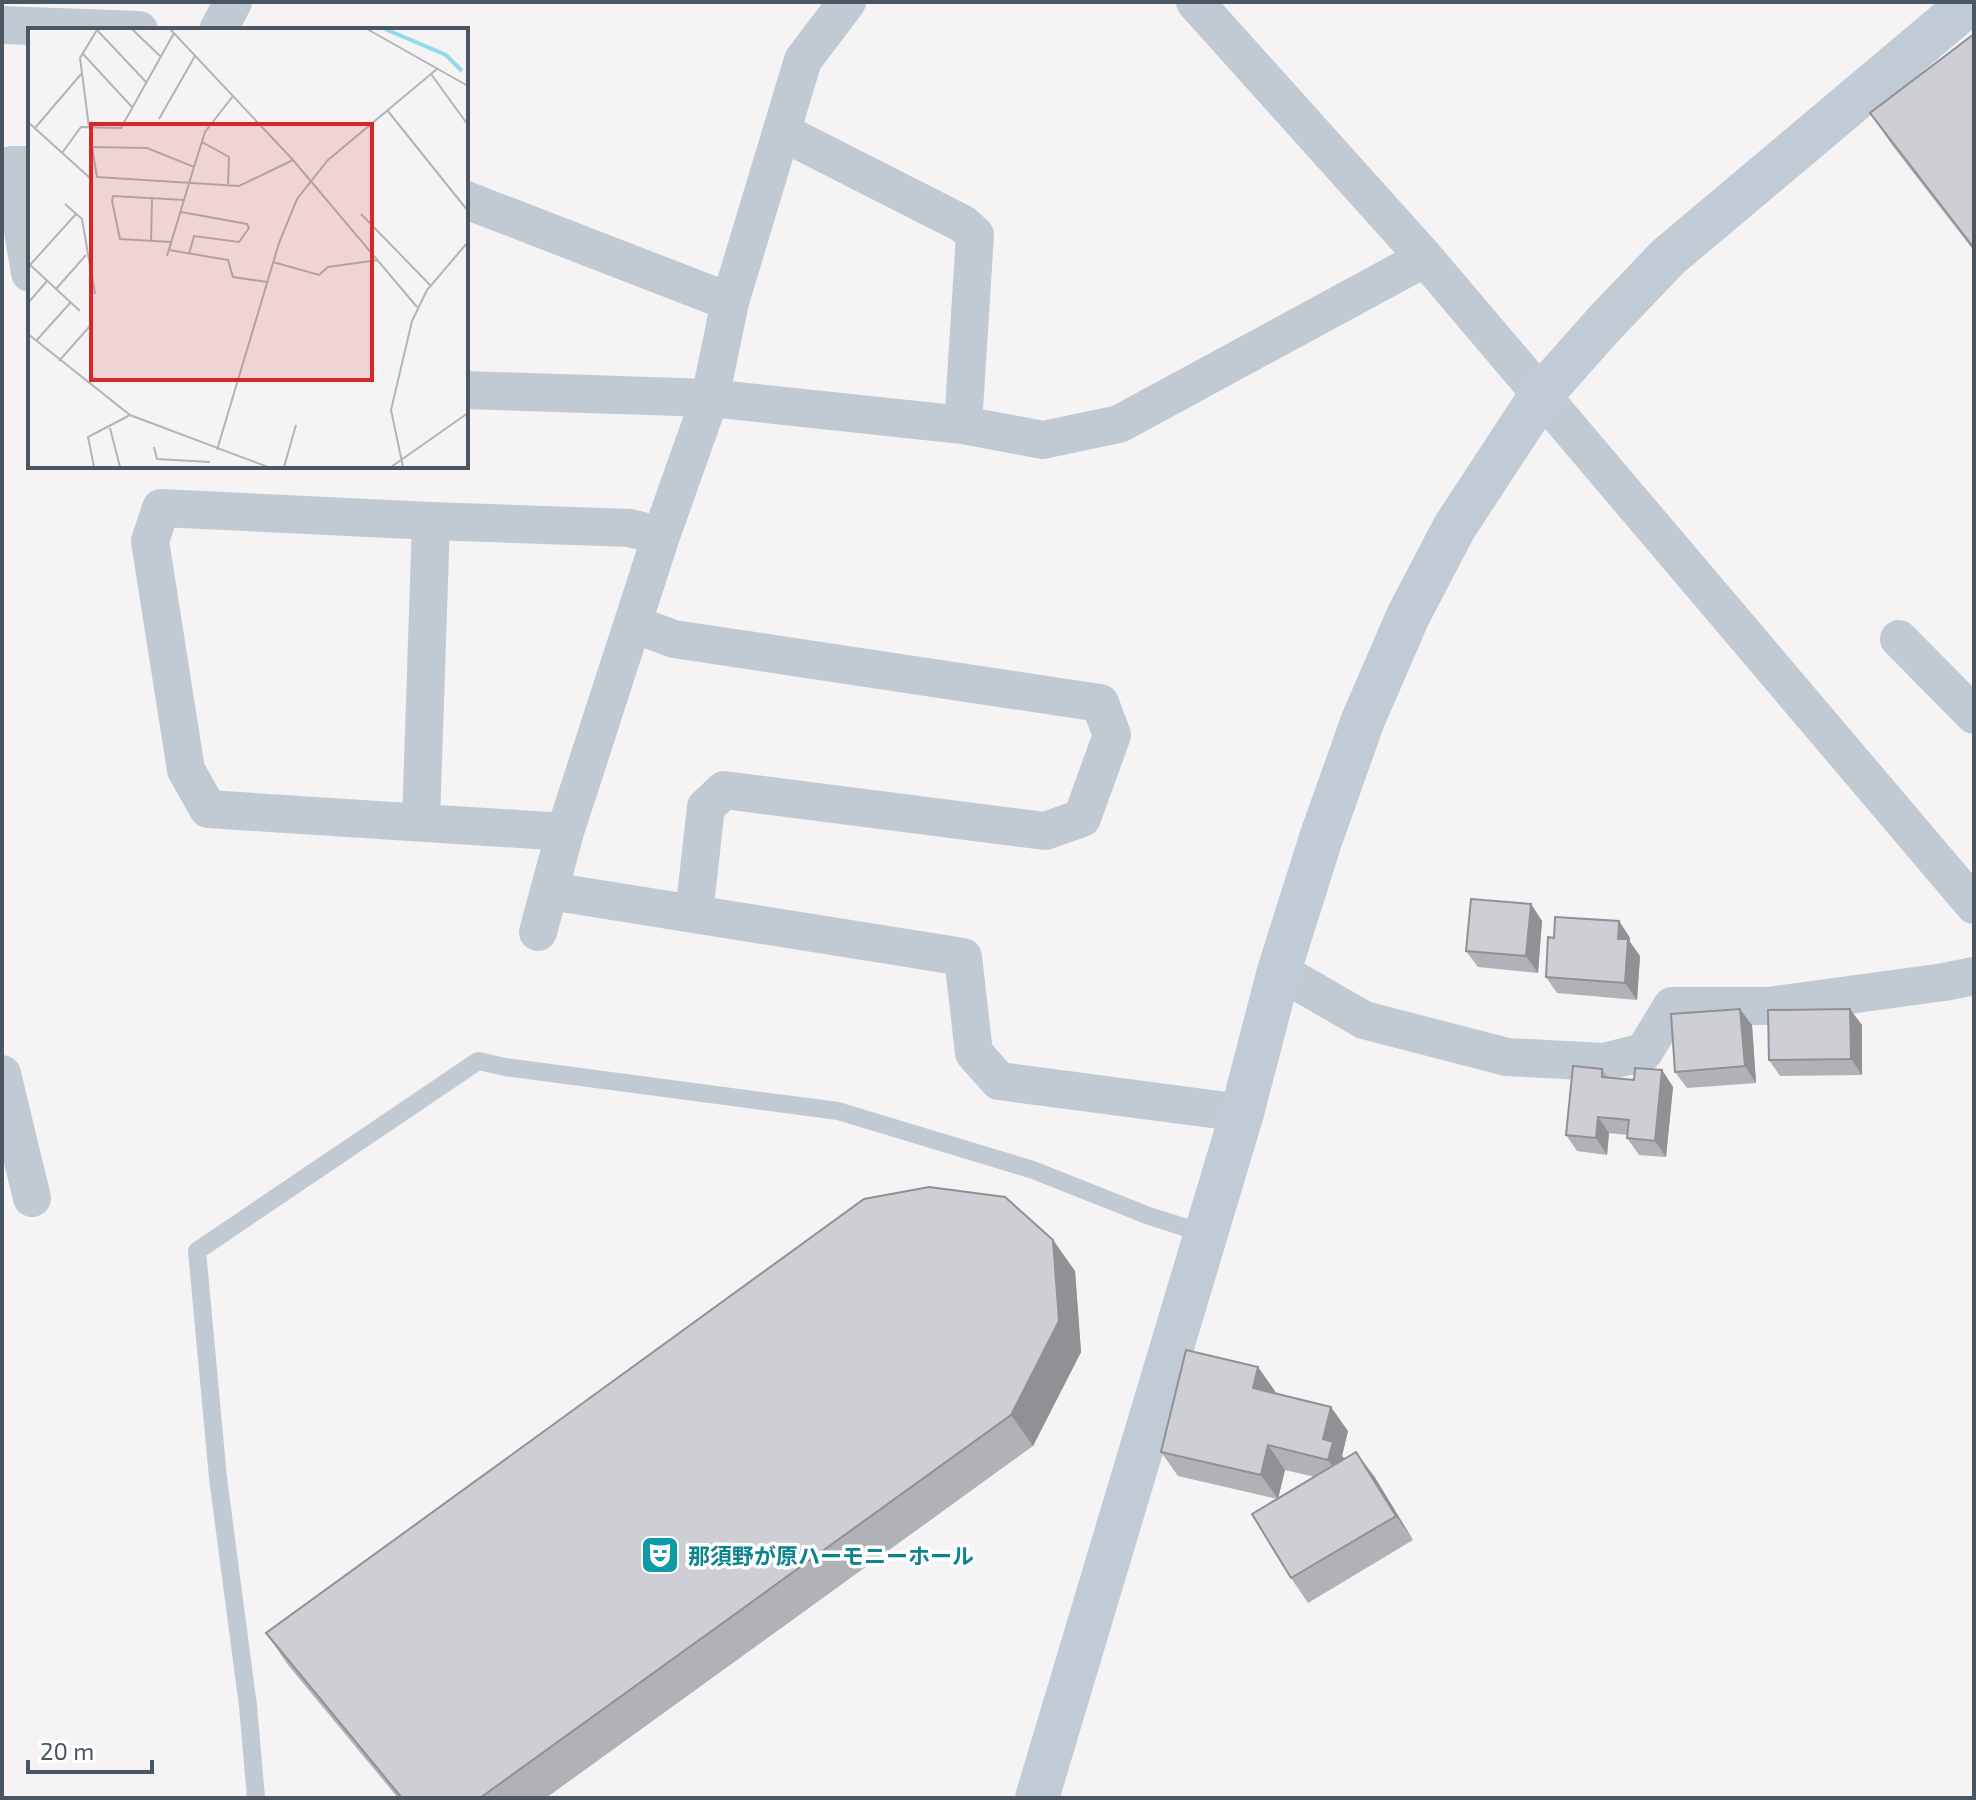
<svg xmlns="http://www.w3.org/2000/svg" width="1976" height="1800" viewBox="0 0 1976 1800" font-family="'Exo 2','Noto Sans JP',sans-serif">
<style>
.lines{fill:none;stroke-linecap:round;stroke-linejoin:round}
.lane{stroke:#c1cad2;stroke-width:18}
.street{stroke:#c1cad2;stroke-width:38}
.secondary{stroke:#c1cbd6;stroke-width:44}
.wall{fill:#b0b2b7;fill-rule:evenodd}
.shaded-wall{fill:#909195}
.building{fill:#cdcfd5;stroke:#909195;stroke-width:2}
.labels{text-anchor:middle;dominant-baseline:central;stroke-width:7;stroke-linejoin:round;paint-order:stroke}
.culture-label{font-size:22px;font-weight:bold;fill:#0d838f;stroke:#fff;text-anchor:start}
.inset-river{fill:none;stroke:#90daee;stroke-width:4}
.inset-road{fill:none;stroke:#b1b4b9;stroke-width:2}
.view{fill:#d62828;fill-opacity:0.15;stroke:#d62828;stroke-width:4}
.inset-edge{fill:none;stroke:#4a5661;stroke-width:4}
</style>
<rect width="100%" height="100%" fill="#f5f3f3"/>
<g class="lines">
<!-- lane -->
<path class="lane" d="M 256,1798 L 248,1706 L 218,1478 L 197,1251 L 478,1061 L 505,1067 L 838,1111 L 1033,1170 L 1149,1216 L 1206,1234"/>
<!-- street -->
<path class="street" d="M 1195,2 L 1425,258 L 1974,905
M 2,25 L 139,30
M 218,30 L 233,2
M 782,132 L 963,224 L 975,235 L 963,425
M 30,165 L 12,165 L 30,273
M 466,200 L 730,302 L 803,60 L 847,2
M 466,390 L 710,398 L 963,425 L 1043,440 L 1119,424 L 1425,258
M 633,624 L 674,639 L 1100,703 L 1112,735 L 1082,818 L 1045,831 L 724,790 L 706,807 L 694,914
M 1899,639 L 1974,715
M 421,822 L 431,521
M 565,832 L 208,809 L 186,770 L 150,541 L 161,508 L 431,521 L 630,528 L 661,536
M 550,891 L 963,957 L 974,1053 L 999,1081 L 1242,1113
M 538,932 L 565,832 L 661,536 L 710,398 L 730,302
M 1279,971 L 1364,1020 L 1507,1057 L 1604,1062 L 1644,1052 L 1672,1006 L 1768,1006 L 1944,982 L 1974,976
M 2,1074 L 32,1198"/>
<!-- secondary -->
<path class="secondary" d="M 1037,1798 L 1242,1113 L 1279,971 L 1321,838 L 1363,720 L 1408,616 L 1454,528 L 1541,395 L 1604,324 L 1668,257 L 1971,2"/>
</g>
<!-- wall -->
<path class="wall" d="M 1974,34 L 1974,251 L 1892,145 L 1870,113 Z
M 1531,904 L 1542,921 L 1538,973 L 1478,967 L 1466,951 Z
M 1619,921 L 1630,938 L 1630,942 L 1640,956 L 1637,1000 L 1557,993 L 1546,977 L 1554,938 Z
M 1752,1025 L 1756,1083 L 1687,1088 L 1675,1072 Z
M 1862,1025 L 1862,1075 L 1780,1076 L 1769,1060 Z
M 1602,1069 L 1609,1078 L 1634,1080 L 1662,1070 L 1673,1087 L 1666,1157 L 1639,1155 L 1627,1138 L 1627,1135 L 1609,1133 L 1607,1155 L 1577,1151 L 1566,1135 Z
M 1053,1240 L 1075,1271 L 1081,1352 L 1033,1446 L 546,1798 L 398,1798 L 288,1665 L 266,1633 Z
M 1275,1391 L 1275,1394 L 1348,1431 L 1342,1456 L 1345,1459 L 1374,1476 L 1413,1540 L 1308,1603 L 1291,1578 L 1277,1499 L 1178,1476 L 1161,1452 ZM 1285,1470 L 1315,1477 L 1278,1498 Z"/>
<!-- shaded-wall -->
<path class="shaded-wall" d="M 1531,904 L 1542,921 L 1538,973 L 1526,956 Z
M 1619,921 L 1630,938 L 1630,942 L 1640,956 L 1637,1000 L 1625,983 L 1618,939 Z
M 1740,1009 L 1752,1025 L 1756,1083 L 1745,1066 Z
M 1850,1009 L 1862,1025 L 1862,1075 L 1851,1059 Z
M 1662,1070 L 1673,1087 L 1666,1157 L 1655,1141 Z
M 1598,1117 L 1609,1133 L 1607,1155 L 1596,1138 Z
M 1053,1240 L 1075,1271 L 1081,1352 L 1033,1446 L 1011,1415 Z
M 1258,1367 L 1275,1391 L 1270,1413 L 1253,1388 Z
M 1331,1407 L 1348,1431 L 1342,1456 L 1350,1466 L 1345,1484 L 1328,1460 L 1323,1439 Z
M 1268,1445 L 1285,1470 L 1278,1499 L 1261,1475 Z
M 1356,1452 L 1374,1476 L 1413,1540 L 1396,1516 Z"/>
<!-- building -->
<path class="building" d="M 1974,34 L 1974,248 L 1870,113 Z
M 1471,899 L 1531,904 L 1526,956 L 1466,951 Z
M 1555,917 L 1619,921 L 1618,939 L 1628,939 L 1625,983 L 1546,977 L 1548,937 L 1554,938 Z
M 1740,1009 L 1745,1066 L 1675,1072 L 1671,1014 Z
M 1850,1009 L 1851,1059 L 1769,1060 L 1768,1010 Z
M 1573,1066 L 1602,1069 L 1602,1077 L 1634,1080 L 1635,1068 L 1662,1070 L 1655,1141 L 1627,1138 L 1629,1120 L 1598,1117 L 1596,1138 L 1566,1135 Z
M 929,1187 L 1005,1197 L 1053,1240 L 1059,1321 L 1011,1415 L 480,1798 L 402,1798 L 266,1633 L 864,1199 Z
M 1186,1350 L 1258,1367 L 1253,1388 L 1331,1407 L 1323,1439 L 1333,1442 L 1328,1460 L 1268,1445 L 1261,1475 L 1161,1452 Z
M 1356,1452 L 1396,1516 L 1291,1578 L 1252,1514 Z"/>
<!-- icons -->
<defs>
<g id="theatre-square" transform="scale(2)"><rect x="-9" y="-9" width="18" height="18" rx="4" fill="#0f9aa8" stroke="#fff"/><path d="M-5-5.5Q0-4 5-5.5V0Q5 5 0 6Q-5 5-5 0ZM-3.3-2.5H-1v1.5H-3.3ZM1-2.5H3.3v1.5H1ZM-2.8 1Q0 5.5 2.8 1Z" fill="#fff"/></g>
</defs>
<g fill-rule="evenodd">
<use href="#theatre-square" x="660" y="1555"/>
</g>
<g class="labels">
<!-- culture labels -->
<g class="culture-label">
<text x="688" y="1555">那須野が原ハーモニーホール</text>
</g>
</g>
<!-- overview -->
<g transform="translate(28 28)">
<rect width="440" height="440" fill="#f5f3f3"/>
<path class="inset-river" d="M 357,1 L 418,27 L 434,43"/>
<path class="inset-road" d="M 104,1 L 132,28M 142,1 L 265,132 L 389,279M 339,1 L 440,58M 55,26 L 104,79M 403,46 L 440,97M 205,68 L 177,104 L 166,139 L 119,120 L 64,119 L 69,149 L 211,158 L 265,132M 359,82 L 440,183M 131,91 L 167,28M 0,94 L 63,151M 61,99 L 52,30 L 69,2 L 118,54M 7,100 L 54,45M 174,114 L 201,129 L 200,156M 34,125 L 53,99 L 93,100 L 146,5M 37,176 L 54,191 L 67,266M 153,184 L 219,196 L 221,200 L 211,214 L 166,208 L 161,226M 333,186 L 403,258M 123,213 L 124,170M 143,214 L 92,211 L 84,173 L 85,168 L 157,172M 141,222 L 200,232 L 205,249 L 239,254M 139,228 L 166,139M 245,234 L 291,247 L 300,239 L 350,232M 0,235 L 52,283M 2,237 L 48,186M 28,261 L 58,227M 0,275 L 19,253M 0,306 L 102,387 L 240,439M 8,313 L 43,274M 31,333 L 62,298M 82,400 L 92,439M 126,419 L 129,431 L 182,434M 189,422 L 251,215 L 269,171 L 300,132 L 409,41M 66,439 L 60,409 L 102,387M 256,439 L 268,397M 363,439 L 440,385M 375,439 L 363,382 L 384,293 L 399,262 L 440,214"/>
<path class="view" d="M 63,96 L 344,96 L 344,352 L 63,352 Z"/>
<rect width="440" height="440" class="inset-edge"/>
</g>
<!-- border -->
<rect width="1976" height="1800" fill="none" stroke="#4a5661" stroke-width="8"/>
<!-- scale -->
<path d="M28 1760v12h124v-12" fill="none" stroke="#4a5661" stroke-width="4"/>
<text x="40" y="1760" font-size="24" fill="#4a5661" stroke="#ffffff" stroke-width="6" paint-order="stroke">20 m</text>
</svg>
